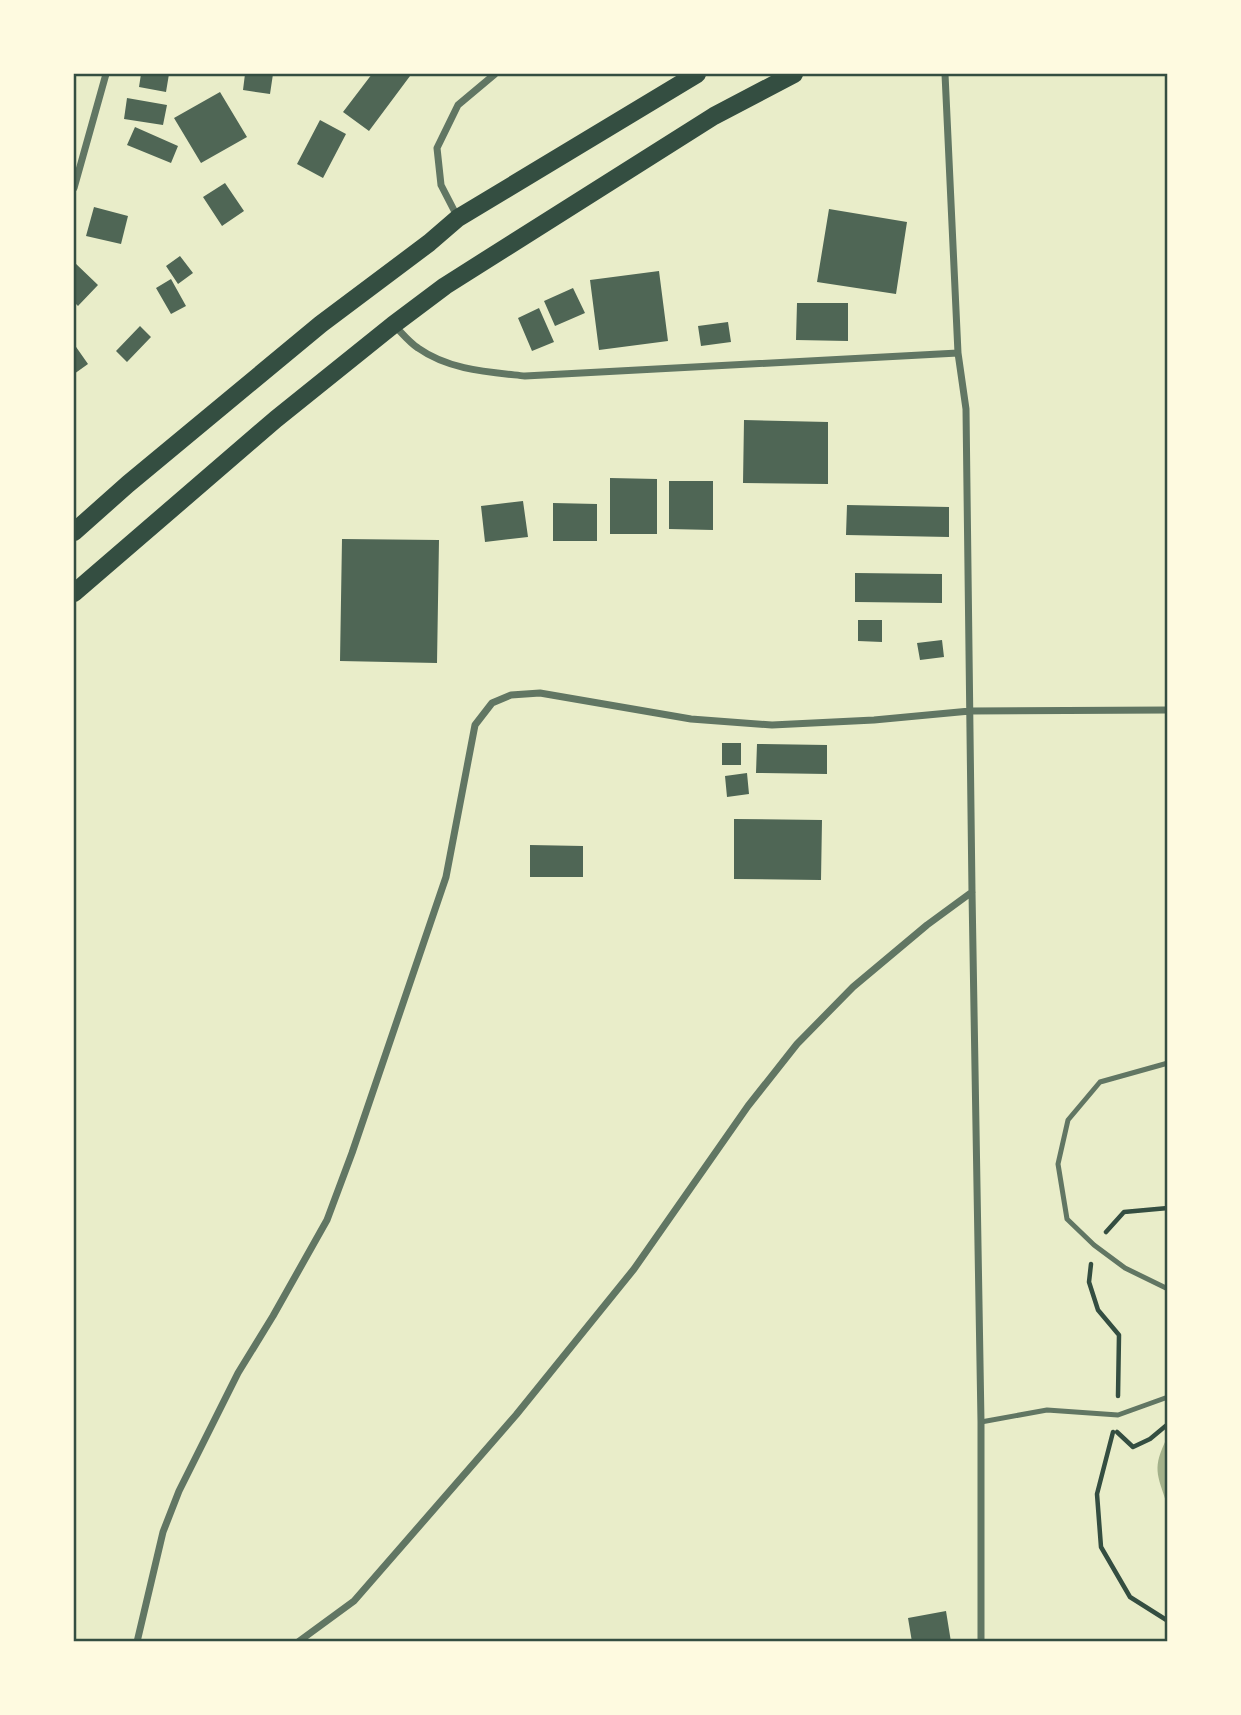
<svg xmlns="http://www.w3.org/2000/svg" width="1241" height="1715" viewBox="0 0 1241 1715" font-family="Inter,sans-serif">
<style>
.water{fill:#a3b18a}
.building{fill:#4f6655}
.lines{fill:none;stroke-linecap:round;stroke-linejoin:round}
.path{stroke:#344e41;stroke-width:4.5}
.service{stroke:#617663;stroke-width:5}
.minor{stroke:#617663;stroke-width:7}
.primary{stroke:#344e41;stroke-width:18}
.neatline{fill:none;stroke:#344e41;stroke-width:2.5}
</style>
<rect width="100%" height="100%" fill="#e9edc9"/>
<!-- water -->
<path class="water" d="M 1167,1438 L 1168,1438 L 1167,1504 C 1157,1474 1152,1468 1167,1438 Z"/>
<!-- building -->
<path class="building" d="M 141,74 L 169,74 L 166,92 L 139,87 Z
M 245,74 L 273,74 L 270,94 L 243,90 Z
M 372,74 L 406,74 L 410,76 L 369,131 L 343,112 Z
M 220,92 L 247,137 L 201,163 L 174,118 Z
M 127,98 L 167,105 L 163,125 L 124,119 Z
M 320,120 L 346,134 L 323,178 L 297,164 Z
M 135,127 L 178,146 L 171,163 L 127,145 Z
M 225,183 L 244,211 L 222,226 L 203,197 Z
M 94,207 L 128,216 L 121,244 L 86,236 Z
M 829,209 L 907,222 L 896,294 L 817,282 Z
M 180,256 L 193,273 L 178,284 L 166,266 Z
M 74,262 L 98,285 L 78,306 L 74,302 Z
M 659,271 L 668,341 L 599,350 L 590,280 Z
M 171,279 L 186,306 L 171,314 L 156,288 Z
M 573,288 L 585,313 L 555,326 L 544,301 Z
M 797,303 L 848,303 L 848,341 L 796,340 Z
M 539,308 L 554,342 L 532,351 L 518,318 Z
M 728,322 L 731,342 L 701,346 L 698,326 Z
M 140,326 L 151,337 L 127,362 L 116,351 Z
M 74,344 L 88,364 L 74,374 Z
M 744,420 L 828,422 L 828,484 L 743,483 Z
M 610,478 L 657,479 L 657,534 L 610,534 Z
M 669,481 L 713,481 L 713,530 L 669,529 Z
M 523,501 L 528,537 L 485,542 L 481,506 Z
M 553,503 L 597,504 L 597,541 L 553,541 Z
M 847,505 L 949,507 L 949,537 L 846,535 Z
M 342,539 L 439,540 L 437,663 L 340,661 Z
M 855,573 L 942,574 L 942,603 L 855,602 Z
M 858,620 L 882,620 L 882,642 L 858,641 Z
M 942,640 L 944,657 L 920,660 L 917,643 Z
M 722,743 L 741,743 L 741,765 L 722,765 Z
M 757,744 L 827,745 L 827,774 L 756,773 Z
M 747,773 L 749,794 L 727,797 L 725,776 Z
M 734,819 L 822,820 L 821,880 L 734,879 Z
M 530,845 L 583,846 L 583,877 L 530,877 Z
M 946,1611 L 951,1642 L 912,1642 L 908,1618 Z"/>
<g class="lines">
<!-- path -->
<path class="path" d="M 1106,1232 L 1124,1212 L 1168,1208
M 1091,1264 L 1089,1282 L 1098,1310 L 1119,1335 L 1118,1396
M 1113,1432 L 1097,1494 L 1101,1547 L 1130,1597 L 1168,1621
M 1117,1432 L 1133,1447 L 1150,1439 L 1168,1424"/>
<!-- service -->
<path class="service" d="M 1168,1063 L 1100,1082 L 1068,1120 L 1058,1164 L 1067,1219 L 1094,1245 L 1125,1268 L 1168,1289
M 981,1422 L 1047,1410 L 1118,1415 L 1168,1397"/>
<!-- minor -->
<path class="minor" d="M 945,74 L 958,353 L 966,409 L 972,892 L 981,1422 L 981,1642
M 74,188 L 106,74
M 458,218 L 441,185 L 437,148 L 458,105 L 495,74
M 394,325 C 402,333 409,342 418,348 C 449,370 488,372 525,376 L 958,353
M 137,1642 L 163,1532 L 179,1491 L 238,1373 L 273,1316 L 327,1220 L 352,1153 L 446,877 L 475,725 L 492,703 L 511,695 L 540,693 L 691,719 L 772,725 L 874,720 L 970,711 L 1168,710
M 298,1642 L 354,1601 L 516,1415 L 634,1269 L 748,1106 L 797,1044 L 853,987 L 927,925 L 972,892"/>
<!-- primary -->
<path class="primary" d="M 74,532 L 128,484 L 321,324 L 429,243 L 458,218 L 697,74
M 74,593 L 276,419 L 393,325 L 445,286 L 714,116 L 794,74"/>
</g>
<!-- border -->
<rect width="1241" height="1715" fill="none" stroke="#fefae0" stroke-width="150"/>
<rect x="75" y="75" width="1091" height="1565" class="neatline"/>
</svg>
